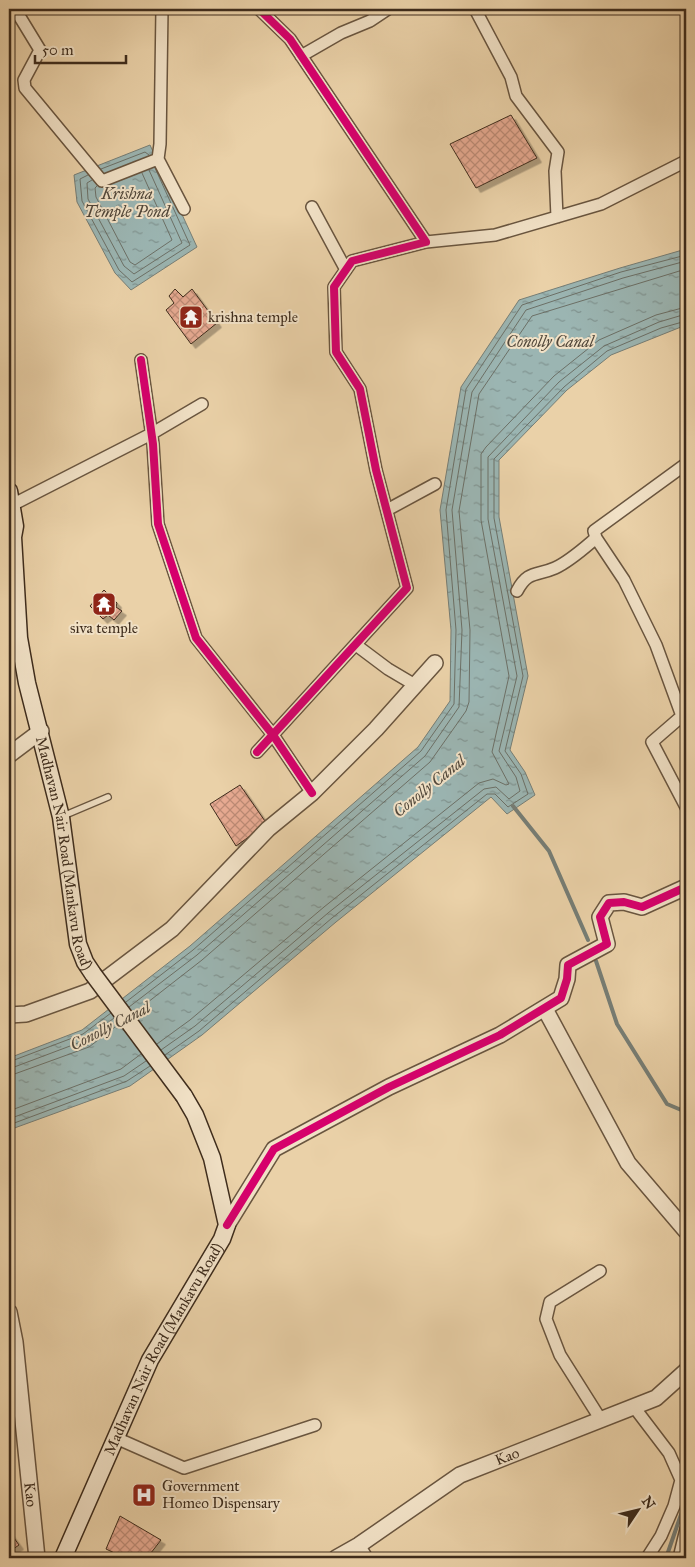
<svg xmlns="http://www.w3.org/2000/svg" width="695" height="1567" viewBox="0 0 695 1567" font-family="'IM FELL Great Primer',serif">
<style>
.water{fill:url(#water-ripples);stroke:#767e76}
.lines{fill:none;stroke-linecap:round;stroke-linejoin:round}
.shore{stroke:#6c7067;stroke-width:1}
.stream{stroke:#767e76;stroke-width:4}
.building{fill:url(#building-cross-hatch);stroke:#3e2c1c;filter:url(#shadow)}
.service-casing{stroke:#69553f;stroke-width:8}
.minor-casing{stroke:#69553f;stroke-width:14}
.tertiary-casing{stroke:#69553f;stroke-width:18}
.secondary-casing{stroke:#3e2c1c;stroke-width:19}
.service{stroke:#f1e1c6;stroke-width:5.5}
.minor{stroke:#f1e1c6;stroke-width:11}
.tertiary{stroke:#f1e1c6;stroke-width:15}
.secondary{stroke:#f1e1c6;stroke-width:16}
.secondary-bridge-casing{stroke:#3e2c1c;stroke-width:19;stroke-linecap:butt}
.secondary-bridge{stroke:#f1e1c6;stroke-width:16}
.cycleway-casing{stroke:#f1e1c6;stroke-width:11}
.cycleway{stroke:#d6006c;stroke-width:8}
.labels{text-anchor:middle;dominant-baseline:central;stroke-width:4;stroke-linejoin:round;paint-order:stroke}
.poi-label{font-size:15px;fill:#3e2c1c;stroke:#f1e1c6;text-anchor:start}
.street-label{font-size:15px;fill:#3e2c1c;stroke:#f1e1c6}
.water-label{font-size:16px;font-style:italic;fill:#51473a;stroke:#f1e1c6}
</style>
<defs>
<pattern id="water-ripples" width="26" height="14" patternUnits="userSpaceOnUse" patternTransform="scale(1.25)"><rect width="26" height="14" fill="#9bb5b2"/><path d="M2 4q2-2 4 0t4 0M15 11q2-2 4 0t4 0" fill="none" stroke="#809390"/></pattern>
<pattern id="building-cross-hatch" width="8" height="8" patternUnits="userSpaceOnUse" patternTransform="scale(1.25)"><rect width="8" height="8" fill="#e7aa92"/><path d="M0 0l8 8M0 8l8-8" fill="none" stroke="#bd8b76"/></pattern>
<filter id="shadow"><feDropShadow dx="4.5" dy="4.5" stdDeviation="0" flood-color="#0004"/></filter>
</defs>
<rect width="100%" height="100%" fill="#ead1a8"/>
<filter id="stains"><feTurbulence type="fractalNoise" baseFrequency=".004" numOctaves="4"/><feColorMatrix values="0 0 0 0 .2 0 0 0 0 .09 0 0 0 0 .02 0 0 0 .5 -.17"/></filter>
<radialGradient id="worn" r=".72"><stop offset=".6" stop-color="#630" stop-opacity="0"/><stop offset="1" stop-color="#630" stop-opacity=".3"/></radialGradient>
<!-- water -->
<path class="water" d="M 150,145 L 197,247 L 131,290 L 115,273 L 77,202 L 74,175 Z
M 686,249 L 686,325 L 611,355 L 567,390 L 499,460 L 499,517 L 528,676 L 510,750 L 525,772 L 535,795 L 507,814 L 491,797 L 336,922 L 202,1035 L 130,1086 L 9,1130 L 9,1058 L 82,1030 L 190,946 L 418,747 L 450,701 L 451,630 L 440,510 L 461,387 L 519,300 L 620,268 Z"/>
<g class="lines">
<!-- shore -->
<path class="shore" d="M 101,169 L 145,152 L 149,155
M 88,175 L 80,179 L 82,201 L 119,270 L 132,282 L 190,245 L 155,168
M 92,180 L 87,183 L 88,199 L 124,266 L 134,274 L 182,243 L 149,170
M 97,186 L 95,188 L 96,197 L 130,262 L 135,265 L 172,240 L 142,173
M 126,1002 L 193,950 L 421,751 L 454,704 L 456,630 L 446,510 L 466,389 L 522,305 L 621,272 L 686,255
M 129,1007 L 197,955 L 425,756 L 459,707 L 462,630 L 452,510 L 472,392 L 526,310 L 623,278 L 686,261
M 134,1013 L 202,960 L 430,762 L 466,711 L 469,702 L 470,630 L 459,511 L 479,394 L 532,316 L 686,269
M 157,1044 L 190,1020 L 324,907 L 479,783 L 493,779 L 506,785 L 509,784 L 492,752 L 509,676 L 481,520 L 481,454 L 486,447 L 554,376 L 599,340 L 656,315 L 686,307
M 161,1050 L 195,1026 L 328,913 L 484,789 L 496,787 L 509,799 L 520,791 L 516,777 L 499,751 L 517,676 L 488,519 L 488,457 L 559,382 L 604,346 L 659,322 L 686,314
M 165,1055 L 199,1031 L 332,918 L 487,794 L 495,794 L 508,807 L 528,794 L 521,774 L 505,751 L 523,676 L 494,518 L 494,459 L 564,387 L 607,351 L 661,328 L 686,321
M 9,1062 L 83,1034 L 111,1013
M 9,1069 L 86,1040 L 114,1018
M 9,1076 L 89,1047 L 119,1024
M 9,1111 L 121,1069 L 141,1054
M 9,1119 L 124,1076 L 146,1061
M 9,1125 L 127,1081 L 150,1066"/>
<!-- stream -->
<path class="stream" d="M 513,806 L 549,851 L 588,940
M 596,961 L 617,1024 L 667,1104 L 686,1112
M 666,1558 L 686,1500"/>
</g>
<!-- building -->
<path class="building" d="M 511,115 L 537,158 L 476,188 L 450,144 Z
M 175,289 L 183,297 L 192,289 L 217,323 L 191,344 L 166,310 L 174,303 L 169,296 Z
M 104,590 L 117,603 L 116,607 L 122,611 L 114,620 L 108,615 L 103,619 L 90,606 Z
M 240,785 L 267,824 L 236,846 L 210,804 Z
M 120,1516 L 161,1540 L 147,1558 L 125,1558 L 106,1549 Z
M 9,1531 L 19,1545 L 9,1552 Z"/>
<g class="lines">
<!-- service casing -->
<g class="service-casing">
<path id="service" d="M 63,816 L 108,797"/>
</g>
<!-- minor casing -->
<g class="minor-casing">
<path id="minor" d="M 15,9 L 40,50 L 24,80 L 25,88 L 102,181 L 158,159
M 162,9 L 160,144 L 158,159 L 184,209
M 475,9 L 511,77 L 516,96 L 558,152 L 555,171 L 557,217
M 301,56 L 341,33 L 370,21 L 388,9
M 312,207 L 346,270
M 426,242 L 495,235 L 601,204 L 686,161
M 141,360 L 153,444 L 158,524 L 196,638 L 273,735 L 312,793
M 686,464 L 594,531 L 596,538 L 624,580 L 656,645 L 682,716 L 686,714
M 12,505 L 151,434 L 202,404
M 387,510 L 435,484
M 517,591 C 528,570 537,576 555,568 C 570,561 583,549 596,538
M 356,645 L 388,669 L 415,685
M 682,716 L 652,742 L 686,807
M 257,752 L 407,588 L 376,470 L 360,389 L 336,352 L 334,287 L 352,261 L 426,242 L 290,39 L 259,9
M 600,1271 L 550,1302 L 546,1319 L 560,1355 L 601,1420
M 634,1407 L 669,1453 L 681,1480 L 674,1506 L 661,1536 L 647,1558
M 116,1438 L 184,1468 L 315,1425
M 359,1545 L 367,1558
M 679,1558 L 686,1529"/>
</g>
<!-- tertiary casing -->
<g class="tertiary-casing">
<g id="tertiary">
<path d="M 9,755 L 41,731"/>
<path d="M 545,1009 L 628,1163 L 686,1231"/>
<path d="M 9,1015 L 26,1014 L 90,991 L 172,929 L 268,829 L 312,793 L 376,729 L 435,663"/>
<path d="M 227,1225 L 274,1149 L 389,1087 L 500,1035 L 561,998 L 567,979 L 568,965 L 607,944 L 600,917 L 609,903 L 624,902 L 642,907 L 686,887"/>
<path id="s1" d="M 9,1312 L 15,1342 L 37,1558"/>
<path id="s2" d="M 336,1558 L 359,1545 L 460,1475 L 656,1398 L 686,1371"/>
</g>
</g>
<!-- secondary casing -->
<g class="secondary-casing">
<g id="secondary">
<path id="s3" d="M 9,491 L 15,526 L 13,537 L 19,638 L 27,683 L 61,817 L 78,944 L 85,962 L 93,974"/>
<path id="s4" d="M 63,1558 L 150,1360 L 222,1239 L 227,1225 L 212,1158 L 195,1115 L 184,1096"/>
</g>
</g>
<!-- service -->
<use href="#service" class="service"/>
<!-- minor -->
<use href="#minor" class="minor"/>
<!-- tertiary -->
<use href="#tertiary" class="tertiary"/>
<!-- secondary -->
<use href="#secondary" class="secondary"/>
<!-- secondary-bridge casing -->
<g class="secondary-bridge-casing">
<path id="secondary-bridge" d="M 93,974 L 184,1096"/>
</g>
<!-- secondary-bridge -->
<use href="#secondary-bridge" class="secondary-bridge"/>
<!-- cycleway casing -->
<g class="cycleway-casing">
<path id="cycleway" d="M 141,360 L 153,444 L 158,524 L 196,638 L 273,735 L 312,793
M 257,752 L 407,588 L 376,470 L 360,389 L 336,352 L 334,287 L 352,261 L 426,242 L 290,39 L 259,9
M 227,1225 L 274,1149 L 389,1087 L 500,1035 L 561,998 L 567,979 L 568,965 L 607,944 L 600,917 L 609,903 L 624,902 L 642,907 L 686,887"/>
</g>
<!-- cycleway -->
<use href="#cycleway" class="cycleway"/>
</g>
<!-- icons -->
<defs>
<g id="temple-square" transform="scale(1.25)"><rect x="-9" y="-9" width="18" height="18" rx="4" fill="#8f2418" stroke="#f1e1c6"/><path d="M0-6L5-2H3V0L6.5 2.5H4V6H1.5V3h-3V6H-4V2.5H-6.5L-3 0V-2H-5Z" fill="#fff"/></g>
<g id="hospital-square" transform="scale(1.25)"><rect x="-9" y="-9" width="18" height="18" rx="4" fill="#8f2418" stroke="#f1e1c6"/><path d="M-5-5h3v3.5h4V-5h3V5h-3V1.5h-4V5h-3Z" fill="#fff"/></g>
</defs>
<g fill-rule="evenodd">
<use href="#temple-square" x="191" y="317"/>
<use href="#temple-square" x="104" y="604"/>
<use href="#hospital-square" x="144" y="1495"/>
</g>
<g class="labels">
<!-- poi labels -->
<g class="poi-label">
<text x="208" y="317">krishna temple</text>
<text x="104" y="628" text-anchor="middle">siva temple</text>
<text x="162" y="1486">Government<tspan x="162" dy="17">Homeo Dispensary</tspan></text>
</g>
<!-- street labels -->
<g class="street-label">
<text stroke="none"><textPath href="#s3" startOffset="368">Madhavan Nair Road (Mankavu Road)</textPath></text>
<text stroke="none"><textPath href="#s4" startOffset="232">Madhavan Nair Road (Mankavu Road)</textPath></text>
<text stroke="none"><textPath href="#s2" startOffset="200">Kao</textPath></text>
<text stroke="none"><textPath href="#s1" startOffset="184">Kao</textPath></text>
</g>
<!-- water labels -->
<g class="water-label">
<text x="127" y="193">Krishna<tspan x="127" dy="18">Temple Pond</tspan></text>
<text x="550" y="341">Conolly Canal</text>
<text transform="translate(429 786) rotate(-39)">Conolly Canal</text>
<text transform="translate(110 1026) rotate(-27)">Conolly Canal</text>
</g>
</g>
<!-- margin -->
<rect width="695" height="1567" fill="none" stroke="#ead1a8" stroke-width="30"/>
<rect x="10" y="10" width="675" height="1547" fill="none" stroke="#3e2c1c" stroke-width="2.5"/>
<rect x="15" y="15" width="665" height="1537" fill="none" stroke="#3e2c1c"/>
<!-- north arrow -->
<g transform="translate(638 1510) rotate(55)" stroke="#f1e1c6" stroke-width="4" paint-order="stroke">
<path d="M0-4L9 19L0 12L-9 19Z" fill="#3e2c1c"/>
<text y="-8" font-size="14" font-weight="bold" text-anchor="middle" fill="#3e2c1c">N</text>
</g>
<!-- scale -->
<path d="M35 55v8h91v-8" fill="none" stroke="#3e2c1c" stroke-width="2.5"/>
<text x="42" y="55" font-size="15" fill="#3e2c1c" stroke="#f1e1c6" stroke-width="4" paint-order="stroke">50 m</text>
<rect width="100%" height="100%" filter="url(#stains)"/>
<rect width="100%" height="100%" fill="url(#worn)"/>
</svg>
